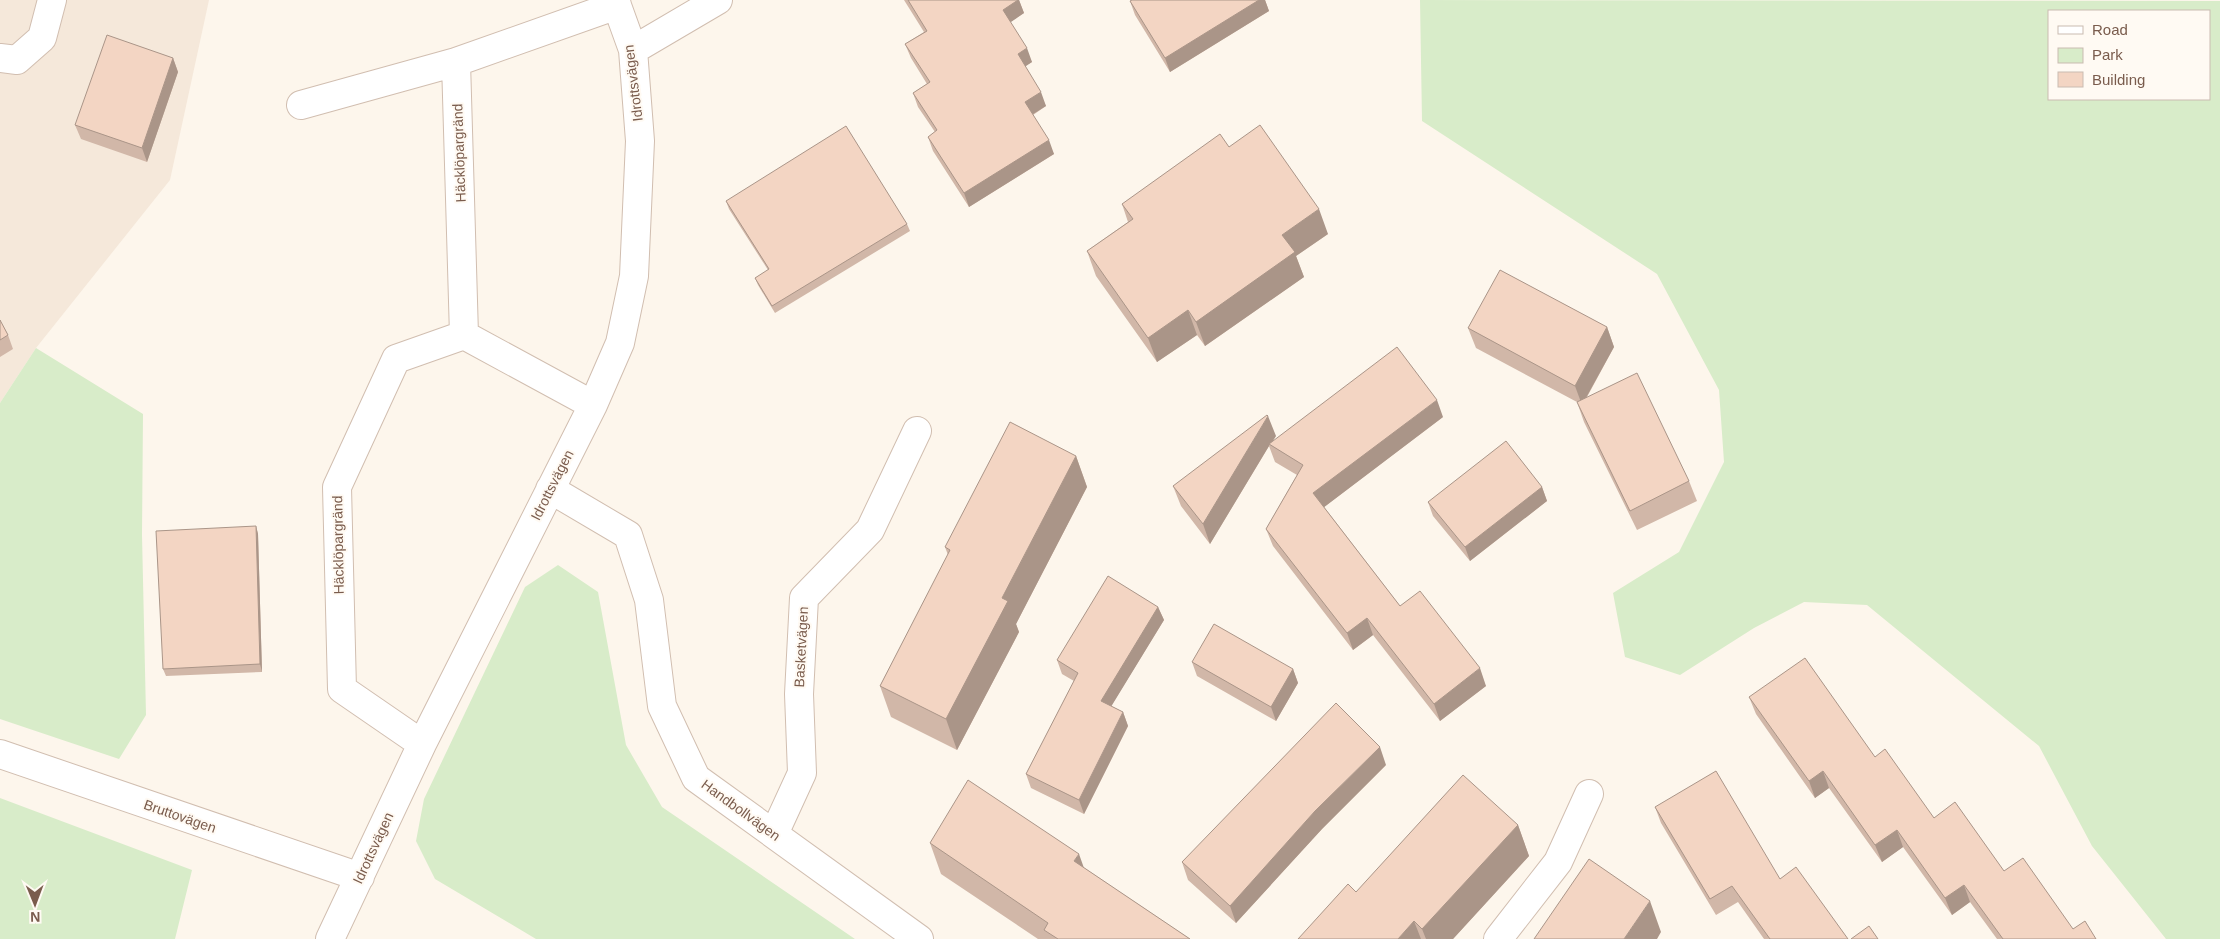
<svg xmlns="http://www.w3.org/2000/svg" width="2220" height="939" viewBox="0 0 2220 939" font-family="Helvetica,sans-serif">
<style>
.residential{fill:#f5e8da}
.green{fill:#d8ecc9;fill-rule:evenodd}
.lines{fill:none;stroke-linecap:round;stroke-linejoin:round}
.street-casing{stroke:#d1beb0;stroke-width:30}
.street{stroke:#fff;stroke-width:28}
.wall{fill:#d1b7a8}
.shaded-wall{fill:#aa9588}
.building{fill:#f3d5c3;stroke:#aa9588}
.labels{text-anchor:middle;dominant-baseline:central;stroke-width:4;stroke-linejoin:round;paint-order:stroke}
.street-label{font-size:14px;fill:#7a5c4d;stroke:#fffaf3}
</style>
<rect width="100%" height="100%" fill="#fdf6ec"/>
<!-- residential -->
<path class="residential" d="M 0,0 L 209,0 L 170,180 L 36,348 L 0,403 Z"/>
<!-- green -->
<path class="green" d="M 1420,0 L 2220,1 L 2220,939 L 2166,939 L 2092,846 L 2039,746 L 1867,605 L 1804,602 L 1754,628 L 1680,675 L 1625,657 L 1613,593 L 1679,552 L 1724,462 L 1719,390 L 1657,274 L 1422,121 ZM 2049,11 L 2209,11 L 2209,99 L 2049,99 Z
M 36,348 L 143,414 L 142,535 L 146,715 L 119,759 L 0,719 L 0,403 Z
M 558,565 L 598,592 L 626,745 L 662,807 L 855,939 L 536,939 L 435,879 L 416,841 L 424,799 L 525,587 Z
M 0,798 L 192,870 L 175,939 L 0,939 Z"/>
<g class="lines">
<!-- street casing -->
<g class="street-casing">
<path id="street" d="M 633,50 L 718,0
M 0,58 L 17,60 L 42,38 L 52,0
M 301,105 L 456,62
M 464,335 L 456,62 L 617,5
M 550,489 L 628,535 L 649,600 L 662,706 L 696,778 L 919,939
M 422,744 L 342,689 L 337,487 L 396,359 L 464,335 L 593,405
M 0,754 L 360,877
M 774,834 L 802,773 L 799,694 L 804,598 L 870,530 L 917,431
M 330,939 L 422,744 L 593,405 L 620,343 L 634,276 L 640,141 L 633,50 L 615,0
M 1498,939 L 1558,862 L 1589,794"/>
</g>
<!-- street -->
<use href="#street" class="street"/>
</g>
<!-- wall -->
<path class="wall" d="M 904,0 L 1019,0 L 1024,13 L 1010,22 L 1032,62 L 1025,66 L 1046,106 L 1033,115 L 1054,154 L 969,207 L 933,151 L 928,137 L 935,132 L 918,107 L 913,93 L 927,84 L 911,58 L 905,44 L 924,32 Z
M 1132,0 L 1265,0 L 1269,11 L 1170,72 L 1135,15 L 1130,1 Z
M 173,58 L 178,72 L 147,162 L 81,139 L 75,125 Z
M 1229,147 L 1328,234 L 1296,256 L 1304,277 L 1205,346 L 1197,335 L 1157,362 L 1096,276 L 1087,251 L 1128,222 L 1122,204 Z
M 726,201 L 907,224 L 910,231 L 775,313 L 758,285 L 755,278 L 768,270 L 729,209 Z
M 0,320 L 8,335 L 13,349 L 0,357 Z
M 1607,327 L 1614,347 L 1587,397 L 1689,481 L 1697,501 L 1637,530 L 1584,422 L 1577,402 L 1476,348 L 1468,328 Z
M 1443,417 L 1324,507 L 1400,606 L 1486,686 L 1440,721 L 1373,635 L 1353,650 L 1273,546 L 1266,529 L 1297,475 L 1275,462 L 1269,446 L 1210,544 L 1181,506 L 1173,486 L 1276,436 L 1272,442 Z
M 1076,456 L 1087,487 L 1016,624 L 1019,632 L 957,750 L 891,717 L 880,686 L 948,555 L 945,547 Z
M 1542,487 L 1547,501 L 1470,561 L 1433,516 L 1428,502 Z
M 256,526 L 258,534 L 262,672 L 166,676 L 163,669 Z
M 1158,607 L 1164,620 L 1111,706 L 1123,712 L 1128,726 L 1084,814 L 1031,788 L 1026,774 L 1074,681 L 1062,674 L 1057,660 Z
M 1192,662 L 1293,669 L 1298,683 L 1276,721 L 1197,676 Z
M 1749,697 L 1875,757 L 1934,818 L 2004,871 L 2073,929 L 2096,939 L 1997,939 L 1970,902 L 1952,915 L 1903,847 L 1882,862 L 1829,788 L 1815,798 L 1756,714 Z
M 1386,765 L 1322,829 L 1236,923 L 1188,880 L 1182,862 Z
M 1655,807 L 1780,879 L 1848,939 L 1764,939 L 1738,902 L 1716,915 L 1661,823 Z
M 1518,825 L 1529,856 L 1453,939 L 1298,939 L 1356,892 Z
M 930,843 L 1083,867 L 1190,939 L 1038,939 L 941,874 Z"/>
<!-- shaded-wall -->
<path class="shaded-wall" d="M 1018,0 L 1019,0 L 1024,13 L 1008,24 L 1003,10 Z
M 1259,0 L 1265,0 L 1269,11 L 1170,72 L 1165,58 Z
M 1027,48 L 1032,62 L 1023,68 L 1018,54 Z
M 173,58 L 178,72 L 147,162 L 142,148 Z
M 1041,92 L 1046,106 L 1030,116 L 1025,102 Z
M 1049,140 L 1054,154 L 969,207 L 964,193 Z
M 1319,209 L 1328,234 L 1296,256 L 1304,277 L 1205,346 L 1196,322 L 1282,235 Z
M 1188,310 L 1197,335 L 1157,362 L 1148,338 Z
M 1607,327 L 1614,347 L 1582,405 L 1575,386 Z
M 1437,400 L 1443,417 L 1319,511 L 1313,493 Z
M 1268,416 L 1276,436 L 1270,445 L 1269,444 L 1269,446 L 1210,544 L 1203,524 Z
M 1076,456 L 1087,487 L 1016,624 L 1019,632 L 957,750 L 946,719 L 1002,598 Z
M 1542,487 L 1547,501 L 1470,561 L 1465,547 Z
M 256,526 L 258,534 L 262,672 L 260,664 Z
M 1158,607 L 1164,620 L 1106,715 L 1101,701 Z
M 1367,618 L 1373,635 L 1353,650 L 1347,633 Z
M 1480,668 L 1486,686 L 1440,721 L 1434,704 Z
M 1293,669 L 1298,683 L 1276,721 L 1271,707 Z
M 1123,712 L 1128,726 L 1084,814 L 1079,800 Z
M 1380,747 L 1386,765 L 1322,829 L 1236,923 L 1230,906 L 1315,811 Z
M 1823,771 L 1829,788 L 1815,798 L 1809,781 Z
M 1518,825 L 1529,856 L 1453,939 L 1426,939 L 1422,929 Z
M 1897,830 L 1903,847 L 1882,862 L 1875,845 Z
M 1079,854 L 1090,885 L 1074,861 Z
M 1964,885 L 1970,902 L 1952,915 L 1945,898 Z
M 1650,901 L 1661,932 L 1657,939 L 1624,939 Z
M 1414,921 L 1421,939 L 1398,939 Z"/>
<!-- building -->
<path class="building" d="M 908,0 L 1018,0 L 1003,10 L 1027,48 L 1018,54 L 1041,92 L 1025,102 L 1049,140 L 964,193 L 928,137 L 937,130 L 913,93 L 930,82 L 905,44 L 927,31 Z
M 1132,0 L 1259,0 L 1165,58 L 1130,1 Z
M 107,35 L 173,58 L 142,148 L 75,125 Z
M 1260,125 L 1319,209 L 1282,235 L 1295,252 L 1196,322 L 1188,310 L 1148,338 L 1087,251 L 1133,219 L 1122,204 L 1220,134 L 1229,147 Z
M 846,126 L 907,224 L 772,306 L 755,278 L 769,269 L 726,201 Z
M 1500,270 L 1607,327 L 1575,386 L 1468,328 Z
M 0,320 L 8,335 L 0,340 Z
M 1397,347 L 1437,400 L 1313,493 L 1400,606 L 1420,591 L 1480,668 L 1434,704 L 1367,618 L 1347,633 L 1266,529 L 1303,465 L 1269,444 Z
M 1637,373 L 1689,481 L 1630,511 L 1577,402 Z
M 1267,415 L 1268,416 L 1203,524 L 1173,486 Z
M 1010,422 L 1076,456 L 1002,598 L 1008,601 L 946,719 L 880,686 L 950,550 L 945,547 Z
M 1506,441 L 1542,487 L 1465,547 L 1428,502 Z
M 256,526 L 260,664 L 163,669 L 156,531 Z
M 1108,576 L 1158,607 L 1101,701 L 1123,712 L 1079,800 L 1026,774 L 1078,673 L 1057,660 Z
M 1214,624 L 1293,669 L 1271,707 L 1192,662 Z
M 1805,658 L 1875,757 L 1885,749 L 1934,818 L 1955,802 L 2004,871 L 2023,858 L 2073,929 L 2085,921 L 2096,939 L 2003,939 L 1964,885 L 1945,898 L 1897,830 L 1875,845 L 1823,771 L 1809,781 L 1749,697 Z
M 1336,703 L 1380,747 L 1315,811 L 1230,906 L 1182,862 Z
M 1716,771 L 1780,879 L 1796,867 L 1848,939 L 1770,939 L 1732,886 L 1710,899 L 1655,807 Z
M 1463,775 L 1518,825 L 1422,929 L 1414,921 L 1398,939 L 1298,939 L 1348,884 L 1356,892 Z
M 968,780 L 1079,854 L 1074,861 L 1190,939 L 1058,939 L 1044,930 L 1048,923 L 930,843 Z
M 1589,859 L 1650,901 L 1624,939 L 1534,939 Z
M 1869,926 L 1878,939 L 1851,939 Z"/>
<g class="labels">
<!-- street labels -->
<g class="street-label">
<text transform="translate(633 83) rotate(-97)">Idrottsvägen</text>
<text transform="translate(459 153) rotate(-92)">Häcklöpargränd</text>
<text transform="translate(552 485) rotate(-63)">Idrottsvägen</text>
<text transform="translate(338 545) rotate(-91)">Häcklöpargränd</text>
<text transform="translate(801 647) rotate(-87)">Basketvägen</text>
<text transform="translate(741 810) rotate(36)">Handbollvägen</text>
<text transform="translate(180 816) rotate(19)">Bruttovägen</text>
<text transform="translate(373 848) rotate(-65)">Idrottsvägen</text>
</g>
</g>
<!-- legend -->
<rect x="2048" y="10" width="162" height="90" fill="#fffaf3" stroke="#cabbb1"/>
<rect x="2058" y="26" width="25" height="8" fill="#ffffff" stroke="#cabbb1"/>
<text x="2092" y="35" font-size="15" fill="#7a5c4d">Road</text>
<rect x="2058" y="48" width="25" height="15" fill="#d8ecc9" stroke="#cabbb1"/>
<text x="2092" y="60" font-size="15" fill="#7a5c4d">Park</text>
<rect x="2058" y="72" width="25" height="15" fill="#f3d5c3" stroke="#cabbb1"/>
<text x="2092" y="85" font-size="15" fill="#7a5c4d">Building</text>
<!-- north arrow -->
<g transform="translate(35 904) rotate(179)" stroke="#fffaf3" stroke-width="4" paint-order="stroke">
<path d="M0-4L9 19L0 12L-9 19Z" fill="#7a5c4d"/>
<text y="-8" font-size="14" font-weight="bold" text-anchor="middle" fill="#7a5c4d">N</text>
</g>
</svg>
